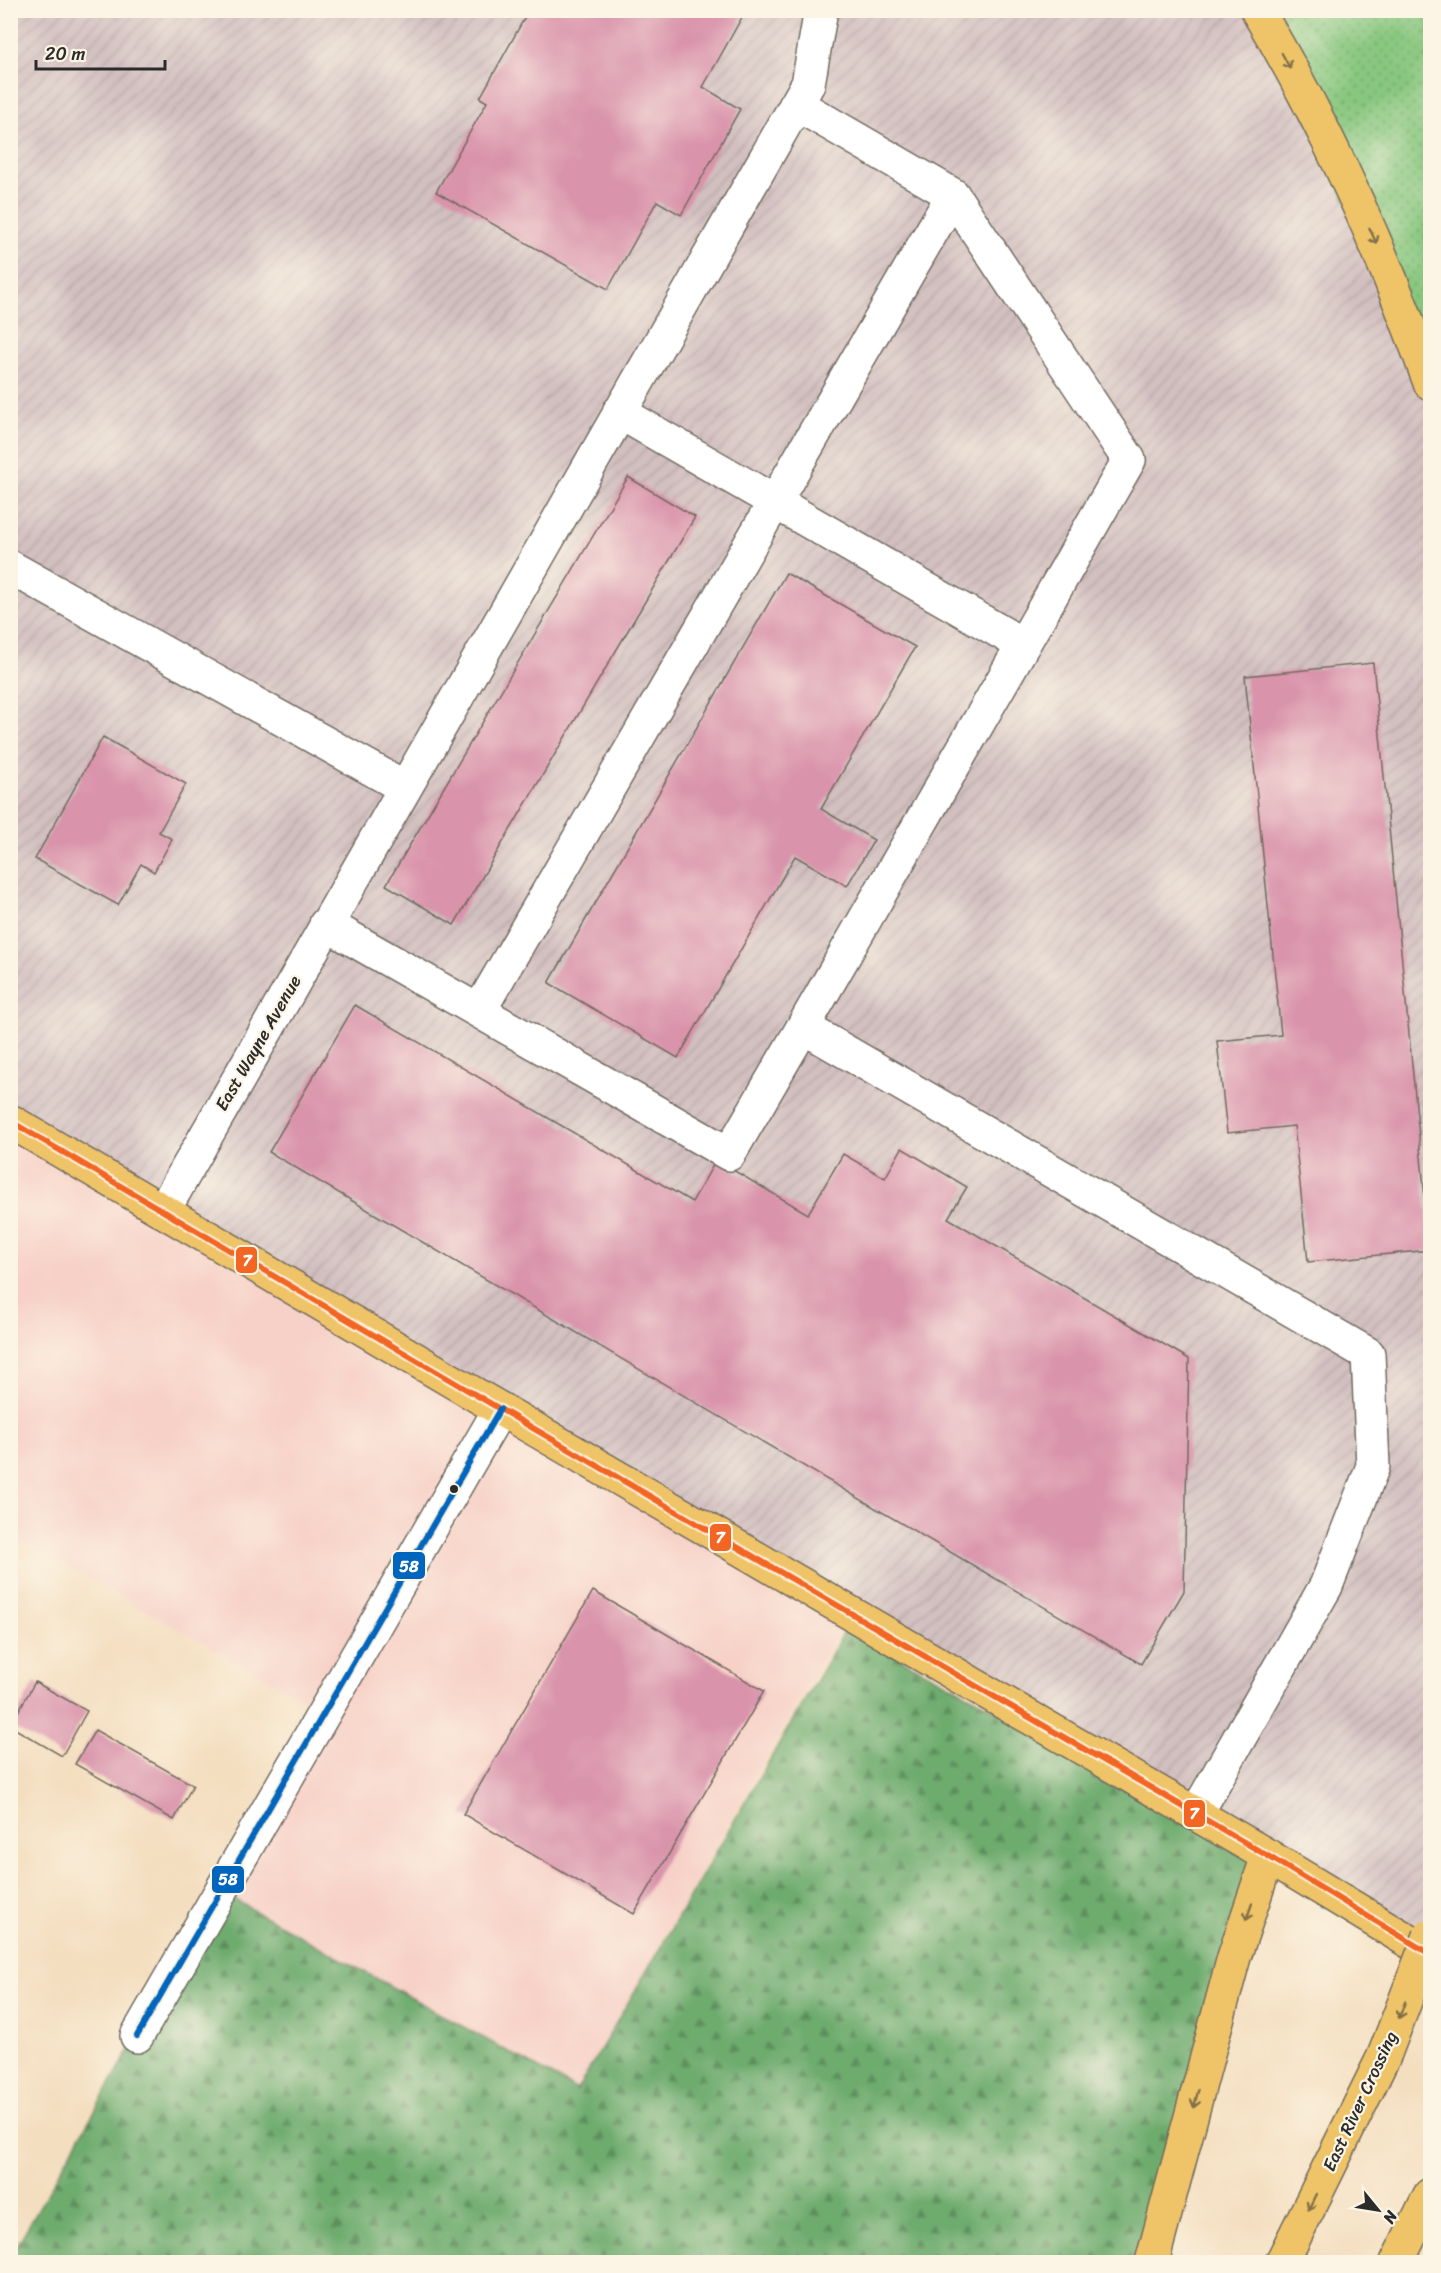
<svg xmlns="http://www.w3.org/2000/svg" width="1441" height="2273" viewBox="0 0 1441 2273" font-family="Sriracha,sans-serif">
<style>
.built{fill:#f7d1c7}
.industrial{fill:url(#industrial-furrows)}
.grass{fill:url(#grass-dots);stroke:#5a7955;stroke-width:1.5}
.forest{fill:url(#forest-firs);stroke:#4c6c4c;stroke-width:1.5}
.building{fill:#d993ab}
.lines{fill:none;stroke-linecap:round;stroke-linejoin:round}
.minor-casing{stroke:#716a5f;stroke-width:36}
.major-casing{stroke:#716a5f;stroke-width:36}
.highway-casing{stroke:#716a5f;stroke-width:36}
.minor{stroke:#fff;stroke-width:33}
.major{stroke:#efc469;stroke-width:33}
.highway{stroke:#efc469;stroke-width:33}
.highway-bridge-casing{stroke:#716a5f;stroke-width:36;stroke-linecap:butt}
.highway-bridge{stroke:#efc469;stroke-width:33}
.bus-1-casing{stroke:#fcf5e5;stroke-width:10}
.bus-2-casing{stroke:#fcf5e5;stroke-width:10}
.bus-1{stroke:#f26522;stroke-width:6}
.bus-2{stroke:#0065bd;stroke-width:6}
.oneway{stroke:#837047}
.bus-dot{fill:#2b2b2b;stroke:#fcf5e5;stroke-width:2}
.labels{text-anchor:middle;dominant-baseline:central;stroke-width:4.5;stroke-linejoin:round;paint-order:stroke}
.street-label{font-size:18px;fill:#2b2b2b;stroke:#fcf5e5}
.line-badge{stroke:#fcf5e5;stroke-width:2}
.badge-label{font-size:16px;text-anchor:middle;font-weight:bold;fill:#fff}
</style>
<defs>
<pattern id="industrial-furrows" width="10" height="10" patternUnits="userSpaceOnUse" patternTransform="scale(1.5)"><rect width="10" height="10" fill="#d2bfc0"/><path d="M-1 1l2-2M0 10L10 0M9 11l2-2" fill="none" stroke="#b4a4a5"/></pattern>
<pattern id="grass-dots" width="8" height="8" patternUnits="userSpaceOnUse" patternTransform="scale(1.5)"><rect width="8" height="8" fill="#88c77f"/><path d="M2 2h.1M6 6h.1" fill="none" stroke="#6fa268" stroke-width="1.8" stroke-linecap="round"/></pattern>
<pattern id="forest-firs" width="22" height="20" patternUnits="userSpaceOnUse" patternTransform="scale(1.5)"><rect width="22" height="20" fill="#6eac6e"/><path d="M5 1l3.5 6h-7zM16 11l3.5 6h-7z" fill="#5b8c5b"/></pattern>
</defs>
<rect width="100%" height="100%" fill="#fcf5e5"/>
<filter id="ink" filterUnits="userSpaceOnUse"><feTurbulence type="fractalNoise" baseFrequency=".0167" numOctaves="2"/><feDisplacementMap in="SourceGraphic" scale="12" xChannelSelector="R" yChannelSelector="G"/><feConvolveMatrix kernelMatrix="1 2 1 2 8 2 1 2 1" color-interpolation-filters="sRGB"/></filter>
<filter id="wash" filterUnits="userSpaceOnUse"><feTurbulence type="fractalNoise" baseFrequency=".008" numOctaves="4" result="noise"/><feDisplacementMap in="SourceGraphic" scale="24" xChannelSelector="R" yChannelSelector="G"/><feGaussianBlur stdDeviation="1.35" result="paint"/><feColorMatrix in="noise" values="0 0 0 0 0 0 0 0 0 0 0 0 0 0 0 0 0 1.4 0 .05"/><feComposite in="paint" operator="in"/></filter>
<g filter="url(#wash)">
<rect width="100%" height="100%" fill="#f4dec0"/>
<!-- built -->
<path class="built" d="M 11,1121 L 850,1613 L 576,2090 L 221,1892 L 325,1711 L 11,1535 Z"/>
<!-- industrial -->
<path class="industrial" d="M 11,11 L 1257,11 L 1430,383 L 1430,1936 L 11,1121 Z"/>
<!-- grass -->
<path class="grass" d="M 1257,11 L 1430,11 L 1430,383 Z"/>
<!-- forest -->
<path class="forest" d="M 846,1629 L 1268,1856 L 1152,2262 L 11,2262 L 11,2256 L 221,1892 L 577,2090 Z"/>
<g id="blocks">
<!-- building -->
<path class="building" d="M 529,10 L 746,10 L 703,87 L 740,109 L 681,215 L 657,201 L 608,289 L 436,192 L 487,102 L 480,98 Z
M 628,477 L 695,517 L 454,925 L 386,885 Z
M 786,573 L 915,647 L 821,809 L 874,840 L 847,886 L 795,856 L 678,1058 L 549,983 Z
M 1373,663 L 1430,1250 L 1308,1262 L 1294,1126 L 1227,1133 L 1217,1041 L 1281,1035 L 1245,676 Z
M 103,737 L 186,784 L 159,832 L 172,839 L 154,872 L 141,864 L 118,905 L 35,859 Z
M 355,1005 L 692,1202 L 716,1160 L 808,1214 L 843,1154 L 885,1178 L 902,1148 L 967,1187 L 948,1218 L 1189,1359 L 1184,1591 L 1141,1664 L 269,1152 Z
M 593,1591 L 764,1691 L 634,1914 L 463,1814 Z
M 35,1682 L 87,1711 L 62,1756 L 10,1726 Z
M 95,1730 L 193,1785 L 174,1820 L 75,1764 Z"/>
</g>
</g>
<g filter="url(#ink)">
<use href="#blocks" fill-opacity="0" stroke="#716a5f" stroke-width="1.5"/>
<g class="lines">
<!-- minor casing -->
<g class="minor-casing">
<path id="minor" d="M 953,195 L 1129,460 L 1023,645
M 619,412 L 1023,645 L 803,1027 L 1368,1354 L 1373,1466 L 1326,1586 L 1196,1814
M 10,567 L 404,787
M 326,924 L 729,1154 L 803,1027
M 479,1011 L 953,195 L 796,104
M 163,1211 L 808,84 L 821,10
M 137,2036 L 500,1409"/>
</g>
<!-- major casing -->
<g class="major-casing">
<path id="major" d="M 10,1121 L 464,1388 L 1268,1856 L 1430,1954"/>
</g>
<!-- highway casing -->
<g class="highway-casing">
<path id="highway" d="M 1257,10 C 1328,128 1384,254 1430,383
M 1152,2262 L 1234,1957 L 1268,1856
M 1282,2262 L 1384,2056
M 1397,2262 L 1430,2195"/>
</g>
<!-- minor -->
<use href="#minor" class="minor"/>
<!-- major -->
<use href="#major" class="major"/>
<!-- highway -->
<use href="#highway" class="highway"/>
<!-- highway-bridge casing -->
<g class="highway-bridge-casing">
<path id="highway-bridge" d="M 1384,2056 L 1430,1936"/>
</g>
<!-- highway-bridge -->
<use href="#highway-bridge" class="highway-bridge"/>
<!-- bus-1 casing -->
<g class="bus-1-casing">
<path id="bus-1" d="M 10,1121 L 464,1388 L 1268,1856 L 1430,1954"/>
</g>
<!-- bus-2 casing -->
<g class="bus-2-casing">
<path id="bus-2" d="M 137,2036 L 500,1409"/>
</g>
<!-- bus-1 -->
<use href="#bus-1" class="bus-1"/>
<!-- bus-2 -->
<use href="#bus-2" class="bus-2"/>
</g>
<!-- one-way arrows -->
<defs><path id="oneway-shaft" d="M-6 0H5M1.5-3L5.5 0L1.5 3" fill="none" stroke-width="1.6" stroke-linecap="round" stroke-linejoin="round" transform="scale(1.5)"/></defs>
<g class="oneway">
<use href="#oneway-shaft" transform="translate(1286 61) rotate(62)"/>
<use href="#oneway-shaft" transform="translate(1373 236) rotate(66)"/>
<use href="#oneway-shaft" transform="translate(1249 1912) rotate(109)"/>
<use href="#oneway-shaft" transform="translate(1402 2010) rotate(111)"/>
<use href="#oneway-shaft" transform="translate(1196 2099) rotate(105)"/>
<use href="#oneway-shaft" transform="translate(1312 2202) rotate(116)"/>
</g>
</g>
<!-- markers -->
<circle class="bus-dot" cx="454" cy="1489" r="5"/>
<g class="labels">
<!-- street labels -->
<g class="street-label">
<text transform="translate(258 1043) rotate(-60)">East Wayne Avenue</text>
<text transform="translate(1360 2101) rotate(-65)">East River Crossing</text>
</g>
</g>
<g class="line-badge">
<rect x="235" y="1246" width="23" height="28" rx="6" fill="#f26522"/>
<rect x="709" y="1523" width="23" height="29" rx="6" fill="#f26522"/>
<rect x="392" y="1551" width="34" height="29" rx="6" fill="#0065bd"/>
<rect x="1183" y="1799" width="23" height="29" rx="6" fill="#f26522"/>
<rect x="211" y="1865" width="34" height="29" rx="6" fill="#0065bd"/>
</g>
<g class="badge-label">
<text x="247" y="1266">7</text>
<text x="720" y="1543">7</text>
<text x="409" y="1572">58</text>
<text x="1194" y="1819">7</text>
<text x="228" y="1885">58</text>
</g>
<!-- margin -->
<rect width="1441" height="2273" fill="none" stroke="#fcf5e5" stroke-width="36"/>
<!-- north arrow -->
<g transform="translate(1378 2210) rotate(120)" stroke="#fcf5e5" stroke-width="4.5" paint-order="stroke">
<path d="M0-4.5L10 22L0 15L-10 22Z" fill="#2b2b2b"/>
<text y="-9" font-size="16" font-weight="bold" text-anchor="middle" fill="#2b2b2b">N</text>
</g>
<!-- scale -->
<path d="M36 60v9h129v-9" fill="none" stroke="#2b2b2b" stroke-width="3"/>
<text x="45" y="60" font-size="18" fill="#2b2b2b" stroke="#fcf5e5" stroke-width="4.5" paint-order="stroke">20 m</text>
</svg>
